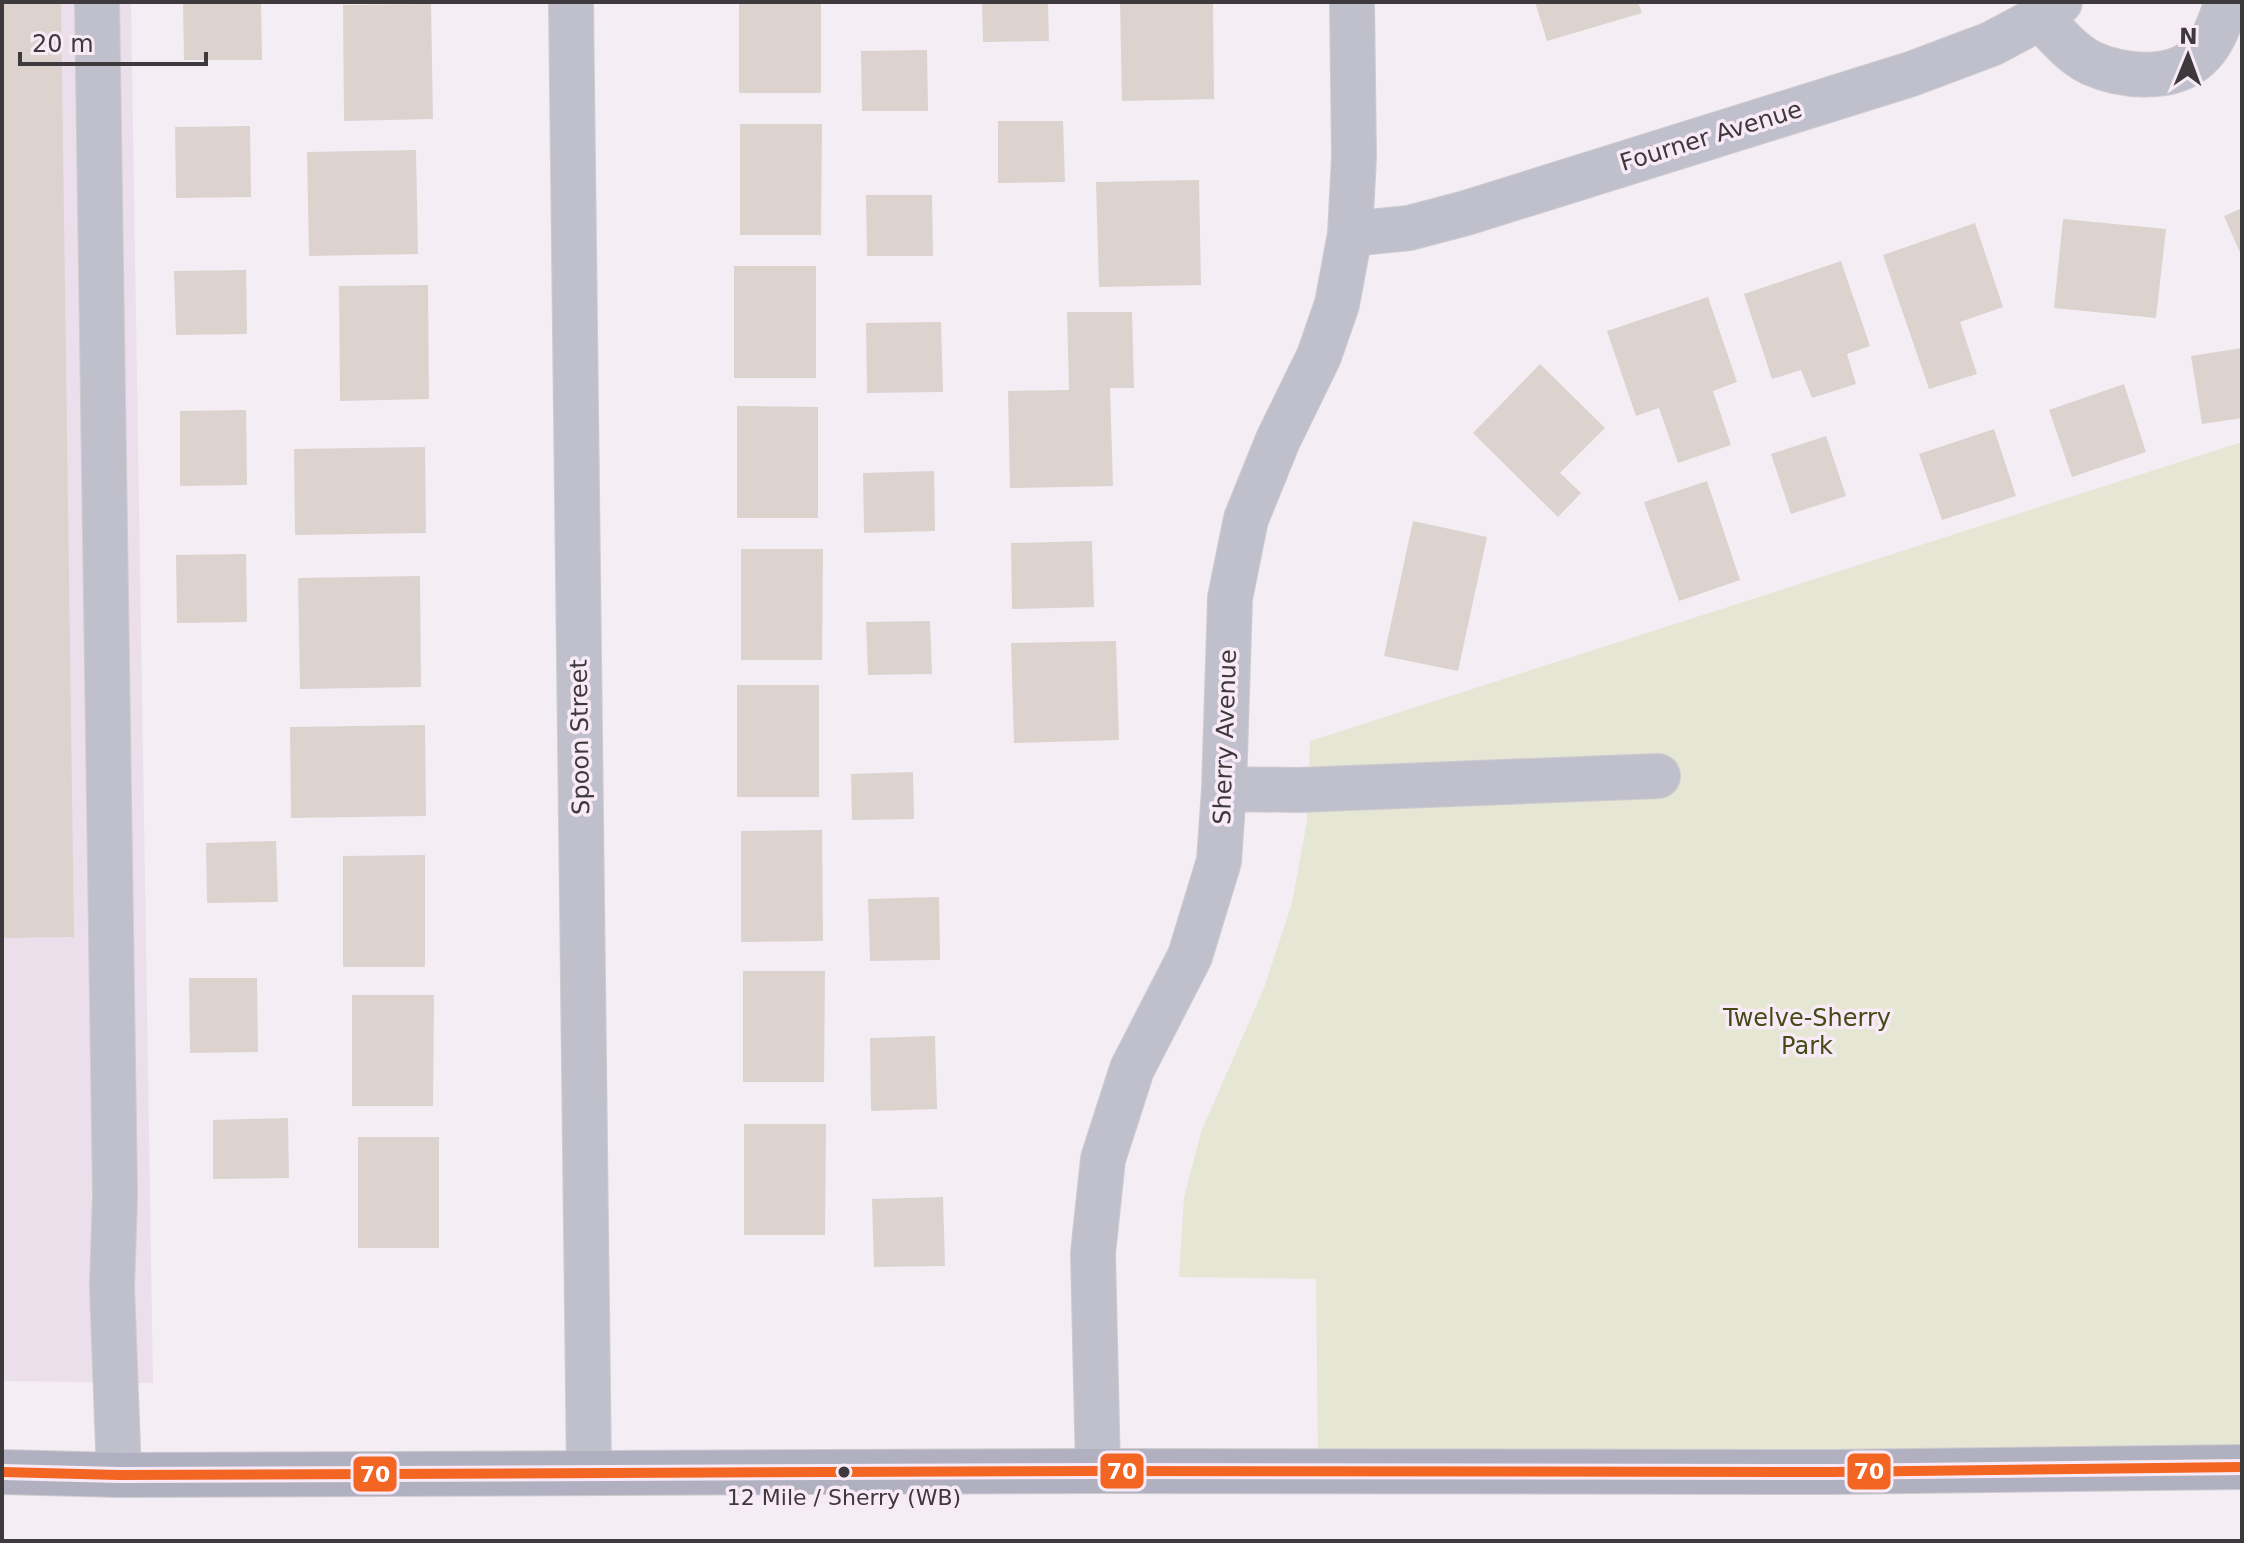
<svg xmlns="http://www.w3.org/2000/svg" width="2244" height="1543" viewBox="0 0 2244 1543" font-family="'DejaVu Sans',sans-serif">
<style>
.commercial{fill:#ebdfeb}
.green{fill:#e5e6d3}
.building{fill:#dcd3cf}
.lines{fill:none;stroke-linecap:round;stroke-linejoin:round}
.minor-casing{stroke:#cfcbcf;stroke-width:46}
.major-casing{stroke:#cfcbcf;stroke-width:46}
.minor{stroke:#c0c0cc;stroke-width:44}
.major{stroke:#b0b0c0;stroke-width:44}
.bus-1-casing{stroke:#f8eaf6;stroke-width:16}
.bus-1{stroke:#f26522;stroke-width:10}
.bus-dot{fill:#3e393d;stroke:#f8eaf6;stroke-width:3}
.labels{text-anchor:middle;dominant-baseline:central;stroke-width:7;stroke-linejoin:round;paint-order:stroke}
.bus-label{font-size:22px;fill:#3e393d;stroke:#f8eaf6}
.street-label{font-size:24px;fill:#3e393d;stroke:#f8eaf6}
.park-label{font-size:24px;fill:#454b16;stroke:#f8eaf6}
.line-badge{stroke:#f8eaf6;stroke-width:3}
.badge-label{font-size:22px;text-anchor:middle;font-weight:bold;fill:#fff}
</style>
<rect width="100%" height="100%" fill="#f4eef4"/>
<!-- commercial -->
<path class="commercial" d="M 2,2 L 131,2 L 153,1383 L 2,1381 Z"/>
<!-- green -->
<path class="green" d="M 2242,442 L 2242,1460 L 1318,1462 L 1316,1279 L 1179,1277 L 1184,1198 L 1201,1132 L 1264,988 L 1292,903 L 1307,821 L 1310,741 Z"/>
<!-- building -->
<path class="building" d="M 2,2 L 61,2 L 74,937 L 2,938 Z
M 183,2 L 261,2 L 262,60 L 184,60 Z
M 739,2 L 821,2 L 821,93 L 739,93 Z
M 982,2 L 1048,2 L 1049,41 L 983,42 Z
M 1120,2 L 1213,2 L 1214,99 L 1122,101 Z
M 1535,2 L 1638,2 L 1642,13 L 1547,41 Z
M 431,4 L 433,119 L 344,121 L 343,5 Z
M 927,50 L 928,111 L 862,111 L 861,51 Z
M 998,121 L 1063,121 L 1065,182 L 998,183 Z
M 740,124 L 822,124 L 821,235 L 740,235 Z
M 250,126 L 251,197 L 176,198 L 175,127 Z
M 416,150 L 418,254 L 309,256 L 307,152 Z
M 1199,180 L 1201,285 L 1099,287 L 1096,182 Z
M 866,195 L 932,195 L 933,256 L 867,256 Z
M 2242,208 L 2242,257 L 2224,216 Z
M 2063,219 L 2166,229 L 2156,318 L 2054,308 Z
M 1975,223 L 2003,307 L 1960,322 L 1977,374 L 1929,389 L 1883,255 Z
M 1841,261 L 1870,346 L 1847,354 L 1856,384 L 1812,398 L 1801,370 L 1772,379 L 1744,294 Z
M 734,266 L 816,266 L 816,378 L 734,378 Z
M 246,270 L 247,334 L 176,335 L 174,271 Z
M 428,285 L 429,399 L 340,401 L 339,286 Z
M 1708,297 L 1737,382 L 1713,391 L 1731,445 L 1678,463 L 1659,408 L 1636,416 L 1607,331 Z
M 1067,312 L 1132,312 L 1134,388 L 1110,388 L 1113,486 L 1010,488 L 1008,391 L 1069,390 Z
M 941,322 L 943,392 L 867,393 L 866,323 Z
M 2242,348 L 2242,418 L 2202,424 L 2191,356 Z
M 1540,364 L 1605,428 L 1560,473 L 1581,493 L 1558,517 L 1473,433 Z
M 2124,384 L 2146,452 L 2072,477 L 2049,410 Z
M 737,406 L 818,407 L 818,518 L 737,518 Z
M 246,410 L 247,485 L 180,486 L 180,411 Z
M 1994,429 L 2016,496 L 1942,520 L 1919,454 Z
M 1826,436 L 1846,496 L 1791,514 L 1771,454 Z
M 425,447 L 426,533 L 295,535 L 294,449 Z
M 934,471 L 935,531 L 864,533 L 863,473 Z
M 1707,481 L 1740,580 L 1679,601 L 1644,502 Z
M 1413,521 L 1487,537 L 1458,671 L 1384,656 Z
M 1092,541 L 1094,607 L 1012,609 L 1011,543 Z
M 741,549 L 823,549 L 822,660 L 741,660 Z
M 246,554 L 247,622 L 177,623 L 176,555 Z
M 420,576 L 421,687 L 300,689 L 298,578 Z
M 930,621 L 932,674 L 868,675 L 866,622 Z
M 1116,641 L 1119,740 L 1014,743 L 1011,643 Z
M 737,685 L 819,685 L 819,797 L 737,797 Z
M 425,725 L 426,816 L 291,818 L 290,727 Z
M 913,772 L 914,819 L 852,820 L 851,774 Z
M 822,830 L 823,941 L 741,942 L 741,831 Z
M 276,841 L 278,902 L 207,903 L 206,843 Z
M 425,855 L 425,967 L 343,967 L 343,856 Z
M 939,897 L 940,960 L 870,961 L 868,899 Z
M 743,971 L 825,971 L 824,1082 L 743,1082 Z
M 189,978 L 257,978 L 258,1052 L 190,1053 Z
M 352,995 L 434,995 L 433,1106 L 352,1106 Z
M 935,1036 L 937,1109 L 871,1111 L 870,1038 Z
M 288,1118 L 289,1178 L 213,1179 L 213,1120 Z
M 744,1124 L 826,1124 L 825,1235 L 744,1235 Z
M 358,1137 L 439,1137 L 439,1248 L 358,1248 Z
M 943,1197 L 945,1266 L 874,1267 L 872,1199 Z"/>
<g class="lines">
<!-- minor casing -->
<g class="minor-casing">
<path id="minor" d="M 97,2 L 115,1195 L 112,1287 L 119,1475
M 571,2 L 589,1472
M 2040,18 C 2055,33 2071,53 2091,63 C 2122,77 2172,82 2198,57 C 2214,43 2220,21 2227,2
M 1350,234 L 1409,228 L 1466,213 L 1911,74 L 1991,44 L 2040,18 L 2060,2
M 1224,789 L 1298,790 L 1658,776
M 1098,1471 L 1093,1253 L 1103,1159 L 1132,1069 L 1190,956 L 1219,861 L 1224,789 L 1230,598 L 1246,519 L 1278,440 L 1319,356 L 1337,304 L 1350,234 L 1354,157 L 1352,2"/>
</g>
<!-- major casing -->
<g class="major-casing">
<path id="major" d="M 2,1472 L 119,1475 L 1098,1471 L 1832,1472 L 2242,1467"/>
</g>
<!-- minor -->
<use href="#minor" class="minor"/>
<!-- major -->
<use href="#major" class="major"/>
<!-- bus-1 casing -->
<g class="bus-1-casing">
<path id="bus-1" d="M 2,1472 L 119,1475 L 1098,1471 L 1832,1472 L 2242,1467"/>
</g>
<!-- bus-1 -->
<use href="#bus-1" class="bus-1"/>
</g>
<!-- markers -->
<circle class="bus-dot" cx="844" cy="1472" r="7"/>
<g class="labels">
<!-- bus labels -->
<g class="bus-label">
<text x="844" y="1497">12 Mile / Sherry (WB)</text>
</g>
<!-- street labels -->
<g class="street-label">
<text transform="translate(1711 136) rotate(-17)">Fourner Avenue</text>
<text transform="translate(580 737) rotate(-91)">Spoon Street</text>
<text transform="translate(1225 737) rotate(-88)">Sherry Avenue</text>
</g>
<!-- park labels -->
<g class="park-label">
<text x="1807" y="1018">Twelve-Sherry<tspan x="1807" dy="28">Park</tspan></text>
</g>
</g>
<g class="line-badge">
<rect x="1099" y="1452" width="46" height="38" rx="8" fill="#f26522"/>
<rect x="1846" y="1452" width="46" height="39" rx="8" fill="#f26522"/>
<rect x="352" y="1455" width="46" height="38" rx="8" fill="#f26522"/>
</g>
<g class="badge-label">
<text x="1122" y="1479">70</text>
<text x="1869" y="1479">70</text>
<text x="375" y="1482">70</text>
</g>
<!-- border -->
<rect width="2244" height="1543" fill="none" stroke="#3e393d" stroke-width="8"/>
<!-- north arrow -->
<g transform="translate(2188 56) rotate(1)" stroke="#f8eaf6" stroke-width="6" paint-order="stroke">
<path d="M0-6L14 30L0 20L-14 30Z" fill="#3e393d"/>
<text y="-12" font-size="22" font-weight="bold" text-anchor="middle" fill="#3e393d">N</text>
</g>
<!-- scale -->
<path d="M20 52v12h186v-12" fill="none" stroke="#3e393d" stroke-width="4"/>
<text x="32" y="52" font-size="24" fill="#3e393d" stroke="#f8eaf6" stroke-width="6" paint-order="stroke">20 m</text>
</svg>
